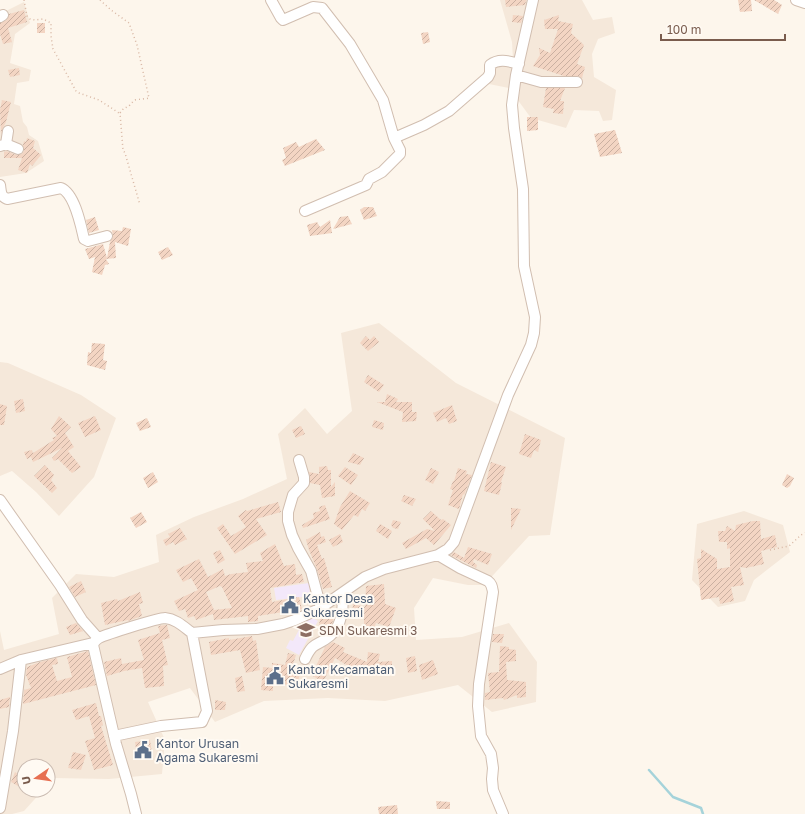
<svg xmlns="http://www.w3.org/2000/svg" width="805" height="814" viewBox="0 0 805 814" font-family="'Golos Text',sans-serif">
<style>
.residential{fill:#f5e8da}
.education{fill:#f3e8fa}
.lines{fill:none;stroke-linecap:round;stroke-linejoin:round}
.stream{stroke:#a5d3da;stroke-width:2.5}
.building{fill:url(#building-hatch);fill-rule:evenodd}
.minor-casing{stroke:#d1beb0;stroke-width:12}
.path{stroke:#d9b8a5;stroke-width:1.5;stroke-dasharray:1 3;stroke-linecap:butt}
.minor{stroke:#fff;stroke-width:10}
.labels{text-anchor:middle;dominant-baseline:central;stroke-width:4;stroke-linejoin:round;paint-order:stroke}
.service-label{font-size:12px;fill:#4e5e75;stroke:#fffaf3;text-anchor:start}
.education-label{font-size:12px;fill:#785e54;stroke:#fffaf3;text-anchor:start}
</style>
<defs>
<pattern id="building-hatch" width="6" height="6" patternUnits="userSpaceOnUse"><rect width="6" height="6" fill="#f3d5c3"/><path d="M-1 1l2-2M0 6l6-6M5 7l2-2" fill="none" stroke="#cab0a1"/></pattern>
</defs>
<rect width="100%" height="100%" fill="#fdf6ec"/>
<!-- residential -->
<path class="residential" d="M 500,0 L 582,0 L 593,20 L 612,17 L 615,33 L 598,39 L 592,54 L 594,77 L 616,90 L 612,120 L 603,121 L 599,111 L 574,110 L 566,128 L 531,118 L 509,88 L 489,84 L 494,59 L 513,60 L 512,42 Z
M 24,2 L 30,23 L 15,34 L 10,63 L 31,70 L 29,81 L 17,83 L 14,104 L 20,106 L 23,122 L 27,127 L 29,135 L 38,141 L 44,161 L 26,173 L 0,177 L 0,14 Z
M 379,323 L 456,383 L 565,438 L 550,535 L 529,536 L 484,585 L 468,585 L 433,578 L 414,608 L 416,640 L 462,637 L 509,623 L 537,662 L 536,702 L 492,712 L 458,685 L 385,701 L 328,698 L 264,701 L 215,722 L 190,688 L 148,702 L 165,740 L 162,774 L 109,779 L 53,778 L 48,784 L 48,766 L 24,766 L 24,790 L 43,790 L 24,811 L 12,814 L 0,814 L 0,631 L 4,650 L 59,634 L 52,598 L 76,574 L 114,577 L 159,562 L 156,535 L 194,517 L 243,499 L 287,479 L 278,434 L 305,408 L 327,434 L 352,411 L 341,333 Z
M 0,362 L 8,363 L 81,395 L 116,418 L 94,477 L 59,516 L 36,492 L 12,471 L 0,476 Z
M 744,511 L 783,525 L 790,552 L 754,580 L 745,601 L 718,607 L 692,580 L 697,524 Z"/>
<!-- education -->
<path class="education" d="M 309,583 L 310,596 L 276,600 L 274,588 Z
M 307,615 L 318,621 L 299,655 L 286,648 L 290,640 L 293,641 Z"/>
<g class="lines">
<!-- stream -->
<path class="stream" d="M 649,770 L 673,797 L 701,808 L 703,814"/>
</g>
<!-- building -->
<path class="building" d="M 505,0 L 526,0 L 526,1 L 525,5 L 506,7 Z
M 738,0 L 751,0 L 752,11 L 740,12 Z
M 754,0 L 774,0 L 782,5 L 778,14 Z
M 24,10 L 27,22 L 8,28 L 12,42 L 3,44 L 0,34 L 0,23 L 7,20 L 9,14 Z
M 513,15 L 523,16 L 521,23 L 512,22 Z
M 559,15 L 558,21 L 573,24 L 571,33 L 584,45 L 577,64 L 585,67 L 582,78 L 577,76 L 564,76 L 533,66 L 540,55 L 539,48 L 550,53 L 558,29 L 545,29 L 544,20 Z
M 37,23 L 45,23 L 45,33 L 37,33 Z
M 428,32 L 430,42 L 423,44 L 421,33 Z
M 19,68 L 20,75 L 10,77 L 8,70 Z
M 546,88 L 565,88 L 560,101 L 564,101 L 563,114 L 553,113 L 554,109 L 543,107 Z
M 2,100 L 11,102 L 6,122 L 2,130 L 1,135 L 0,110 Z
M 527,117 L 538,117 L 538,130 L 527,131 Z
M 615,130 L 622,153 L 600,157 L 594,134 Z
M 27,138 L 35,141 L 33,148 L 41,155 L 32,166 L 30,164 L 27,173 L 18,170 L 22,158 L 4,158 L 4,152 L 6,151 L 16,155 L 22,154 L 24,151 L 23,145 L 24,141 L 26,142 Z
M 316,139 L 325,150 L 285,166 L 282,160 L 286,158 L 283,148 L 296,142 L 299,147 Z
M 364,207 L 373,207 L 377,216 L 364,220 L 360,210 Z
M 348,216 L 352,224 L 333,229 L 340,217 Z
M 95,217 L 99,230 L 89,233 L 86,220 Z
M 330,220 L 332,233 L 310,236 L 307,225 L 317,222 L 320,227 Z
M 123,227 L 131,229 L 128,246 L 115,242 L 116,258 L 106,259 L 109,264 L 105,265 L 102,275 L 92,272 L 95,257 L 89,259 L 85,249 L 103,244 L 107,258 L 110,242 L 113,237 L 112,230 L 122,231 Z
M 168,247 L 173,255 L 162,260 L 158,252 Z
M 366,336 L 370,340 L 374,336 L 379,342 L 368,351 L 360,343 Z
M 92,343 L 105,344 L 103,360 L 107,361 L 105,370 L 87,365 L 88,352 L 91,353 Z
M 368,375 L 384,385 L 379,392 L 364,382 Z
M 387,394 L 398,399 L 396,402 L 412,402 L 412,412 L 417,412 L 416,421 L 402,422 L 403,412 L 377,402 L 385,402 Z
M 23,399 L 25,411 L 16,413 L 14,401 Z
M 0,404 L 7,406 L 4,425 L 0,425 Z
M 452,405 L 457,421 L 449,424 L 446,418 L 437,422 L 433,413 Z
M 59,416 L 71,427 L 65,433 L 74,447 L 68,451 L 81,467 L 72,473 L 58,459 L 54,461 L 52,458 L 62,448 L 33,462 L 31,457 L 27,459 L 24,452 L 32,450 L 33,453 L 54,440 L 52,438 L 57,436 L 51,429 Z
M 95,416 L 101,430 L 85,437 L 78,423 Z
M 147,418 L 151,427 L 140,431 L 136,423 Z
M 374,420 L 384,423 L 383,430 L 372,427 Z
M 301,426 L 305,434 L 296,438 L 292,430 Z
M 525,434 L 541,440 L 538,452 L 534,450 L 531,458 L 519,454 Z
M 353,453 L 364,458 L 360,465 L 348,462 Z
M 491,462 L 506,467 L 501,482 L 502,483 L 499,495 L 484,491 Z
M 45,465 L 54,475 L 51,480 L 57,488 L 52,493 L 34,476 Z
M 327,466 L 328,470 L 331,470 L 331,487 L 335,482 L 335,496 L 322,498 L 320,485 L 310,483 L 309,472 L 319,474 L 319,467 Z
M 345,467 L 358,475 L 351,485 L 338,476 Z
M 431,468 L 439,472 L 433,484 L 425,480 Z
M 458,468 L 467,471 L 466,474 L 472,475 L 464,495 L 463,494 L 459,509 L 448,505 L 453,490 L 450,489 L 453,481 L 454,481 Z
M 153,472 L 158,482 L 148,488 L 143,478 Z
M 787,474 L 794,478 L 790,486 L 787,488 L 782,485 Z
M 350,491 L 370,503 L 365,511 L 362,509 L 358,517 L 354,515 L 342,530 L 334,524 L 340,507 Z
M 404,495 L 416,499 L 412,506 L 401,501 Z
M 278,502 L 281,512 L 256,519 L 267,535 L 235,554 L 217,528 L 223,524 L 231,536 L 246,527 L 238,516 L 246,510 L 247,511 Z
M 325,505 L 330,519 L 303,528 L 302,525 L 314,518 L 313,513 L 320,511 L 319,507 Z
M 511,508 L 521,509 L 511,530 Z
M 431,511 L 441,520 L 443,519 L 451,525 L 434,545 L 426,538 L 406,549 L 402,543 L 427,529 L 435,531 L 423,519 Z
M 141,512 L 147,522 L 136,528 L 130,518 Z
M 393,520 L 401,522 L 398,529 L 393,528 L 391,525 Z
M 753,521 L 760,521 L 761,539 L 775,535 L 777,547 L 761,551 L 764,564 L 746,568 L 740,567 L 744,585 L 731,587 L 734,601 L 720,604 L 719,597 L 701,600 L 697,559 L 701,558 L 701,549 L 717,559 L 717,569 L 730,567 L 730,548 L 727,549 L 727,542 L 719,542 L 718,531 L 725,531 L 727,526 L 735,531 L 736,525 Z
M 380,524 L 392,531 L 388,539 L 376,531 Z
M 180,528 L 187,539 L 175,545 L 173,542 L 166,546 L 163,540 L 170,537 L 168,534 Z
M 320,532 L 321,537 L 324,536 L 326,542 L 317,545 L 322,559 L 324,558 L 332,587 L 323,589 L 317,569 L 309,550 L 306,540 Z
M 340,534 L 343,542 L 333,547 L 329,540 Z
M 275,544 L 284,566 L 295,564 L 296,575 L 302,574 L 304,582 L 270,588 L 272,602 L 299,597 L 302,609 L 258,616 L 258,621 L 248,622 L 248,616 L 214,620 L 213,614 L 196,620 L 194,616 L 188,618 L 185,609 L 179,611 L 174,601 L 198,590 L 191,578 L 183,582 L 176,570 L 199,559 L 208,577 L 223,569 L 225,576 L 231,574 L 248,572 L 246,563 L 263,561 L 260,553 ZM 220,586 L 222,587 L 232,608 L 214,610 L 206,592 Z
M 468,547 L 492,554 L 488,565 L 474,559 L 473,562 L 477,565 L 476,568 L 451,555 L 454,552 L 464,558 Z
M 220,550 L 225,560 L 218,564 L 213,553 Z
M 81,581 L 86,592 L 75,597 L 69,587 Z
M 384,584 L 385,604 L 396,608 L 389,627 L 376,623 L 373,632 L 364,631 L 364,618 L 352,617 L 353,604 L 365,607 L 366,586 Z
M 140,592 L 143,603 L 139,604 L 142,616 L 128,621 L 128,620 L 105,625 L 101,603 L 117,599 L 118,601 Z
M 328,610 L 335,612 L 332,624 L 330,626 L 327,625 L 326,631 L 318,629 L 321,615 Z
M 76,623 L 83,631 L 70,635 L 66,627 Z
M 165,625 L 167,625 L 170,638 L 162,640 L 168,665 L 163,666 L 164,686 L 145,688 L 142,668 L 124,671 L 107,676 L 104,662 L 121,658 L 122,664 L 144,660 L 138,640 L 160,633 L 158,626 Z
M 493,634 L 504,634 L 502,643 L 492,642 Z
M 252,636 L 253,641 L 256,640 L 260,670 L 246,673 L 240,650 L 211,655 L 209,642 L 229,638 L 229,640 Z
M 333,642 L 345,648 L 343,652 L 367,662 L 368,652 L 380,654 L 378,662 L 392,661 L 392,672 L 374,672 L 374,675 L 358,672 L 335,658 L 323,682 L 313,676 L 318,668 L 316,666 L 325,647 Z
M 500,646 L 509,647 L 509,649 L 516,650 L 516,661 L 506,662 L 507,680 L 526,682 L 526,697 L 517,698 L 517,695 L 504,700 L 503,698 L 485,700 L 485,693 L 490,692 L 488,673 L 499,672 Z
M 88,651 L 96,685 L 23,704 L 24,690 L 31,688 L 26,675 L 27,667 L 40,662 L 57,658 L 58,664 L 52,665 L 57,681 L 72,677 L 67,657 Z
M 288,653 L 296,655 L 291,671 L 300,673 L 297,686 L 273,683 L 273,691 L 261,690 L 263,667 L 272,668 L 272,663 L 285,665 Z
M 415,656 L 417,671 L 408,673 L 406,658 Z
M 433,660 L 438,674 L 422,680 L 419,665 Z
M 242,676 L 245,691 L 237,692 L 235,678 Z
M 10,697 L 9,707 L 0,709 L 0,700 Z
M 215,700 L 226,702 L 225,710 L 215,710 Z
M 96,703 L 99,716 L 101,716 L 103,725 L 101,726 L 113,765 L 94,770 L 85,741 L 95,738 L 89,716 L 76,720 L 72,710 Z
M 150,740 L 152,754 L 137,756 L 135,742 Z
M 73,752 L 86,755 L 81,770 L 68,768 Z
M 15,772 L 23,778 L 18,786 L 11,782 Z
M 436,801 L 450,802 L 450,809 L 437,809 Z
M 397,805 L 398,814 L 379,814 L 378,807 Z"/>
<g class="lines">
<!-- minor casing -->
<g class="minor-casing">
<path id="minor" d="M 271,0 L 281,18 L 283,20 L 313,7 L 322,8 L 350,44 L 383,100 L 394,138 L 424,125 L 449,111 L 488,77 L 490,73 L 490,65 C 499,58 508,61 519,64
M 796,0 L 805,3
M 0,17 L 3,15
M 516,75 L 541,82 L 577,82
M 6,144 L 18,149
M 0,146 L 6,144 L 8,131
M 0,185 C 1,191 0,196 7,199 L 61,188 C 75,194 81,226 84,239 L 88,241 L 107,236
M 305,211 L 366,185 L 369,179 L 382,172 L 400,154 L 400,150 L 394,138
M 299,460 L 304,477 L 304,483 L 293,495 L 288,512 L 288,521 L 292,535 L 298,548 L 311,571 L 321,608
M 0,500 L 60,585 L 82,620 L 98,638
M 438,555 L 460,568 L 488,581 C 492,584 492,587 493,592 L 479,684 L 478,706 L 481,736 L 491,754 L 493,768 L 492,779 L 493,790 L 503,814
M 305,659 C 314,640 317,647 330,636 C 342,626 344,607 342,593
M 0,669 L 21,660 L 93,643
M 114,736 L 161,726 L 202,722 L 207,711 L 192,633
M 0,808 L 13,731 L 21,660
M 136,814 L 131,794 L 116,744 L 93,645 C 94,642 95,640 99,638 C 107,634 158,618 165,618 C 176,619 184,627 192,633 L 223,630 L 257,629 L 283,624 L 295,620 L 319,609 L 365,577 L 384,569 L 438,555 L 448,549 L 454,542 L 508,395 L 531,345 L 534,333 L 535,317 L 524,266 L 523,189 L 514,128 L 512,105 L 516,75 L 533,0"/>
</g>
<!-- path -->
<path class="path" d="M 24,0 L 27,16 L 30,19 L 35,20 L 43,19 L 51,23 L 51,36 L 53,49 L 76,91 L 79,93 L 99,100 L 119,113
M 100,0 L 111,10 L 129,23 L 137,45 L 149,98 C 145,99 140,99 135,100 C 133,101 132,103 130,105 C 125,109 125,106 120,113 L 123,150 L 125,153 L 140,205
M 770,550 L 789,546 L 801,535 L 805,533"/>
<!-- minor -->
<use href="#minor" class="minor"/>
</g>
<!-- icons -->
<defs>
<g id="civic-bare" transform="scale(1.38)"><path d="M-.6-6.5H3V-4.5H.6V-3L4-1V1h2V6H-6V1h2V-1L-.6-3ZM-1.2 2.5V6h2.4V2.5Z" fill="#5c6f8a" stroke="#fffaf3" stroke-width="2.5" paint-order="stroke"/></g>
<g id="school-bare" transform="scale(1.38)"><path d="M0-5L7-2L0 1L-7-2ZM-4 1L0 2.5L4 1V4Q0 6-4 4Z" fill="#8d6e63" stroke="#fffaf3" stroke-width="2.5" paint-order="stroke"/></g>
</defs>
<g fill-rule="evenodd">
<use href="#civic-bare" x="290" y="605"/>
<use href="#school-bare" x="306" y="630"/>
<use href="#civic-bare" x="275" y="676"/>
<use href="#civic-bare" x="143" y="750"/>
</g>
<g class="labels">
<!-- service labels -->
<g class="service-label">
<text x="303" y="598">Kantor Desa<tspan x="303" dy="14">Sukaresmi</tspan></text>
<text x="288" y="669">Kantor Kecamatan<tspan x="288" dy="14">Sukaresmi</tspan></text>
<text x="156" y="743">Kantor Urusan<tspan x="156" dy="14">Agama Sukaresmi</tspan></text>
</g>
<!-- education labels -->
<g class="education-label">
<text x="319" y="630">SDN Sukaresmi 3</text>
</g>
</g>
<!-- north arrow -->
<g transform="translate(36 778) rotate(257)"><circle r="19" fill="#fffaf3" stroke="#cabbb1"/>
<path d="M0-3L7 15L0 10L-7 15Z" fill="#e76f51"/>
<text y="-6" font-size="11" font-weight="bold" text-anchor="middle" fill="#7a5c4d">U</text>
</g>
<!-- scale -->
<path d="M661 34v6h124v-6" fill="none" stroke="#7a5c4d" stroke-width="2"/>
<text x="667" y="34" font-size="12" fill="#7a5c4d" stroke="#fffaf3" stroke-width="3" paint-order="stroke">100 m</text>
</svg>
